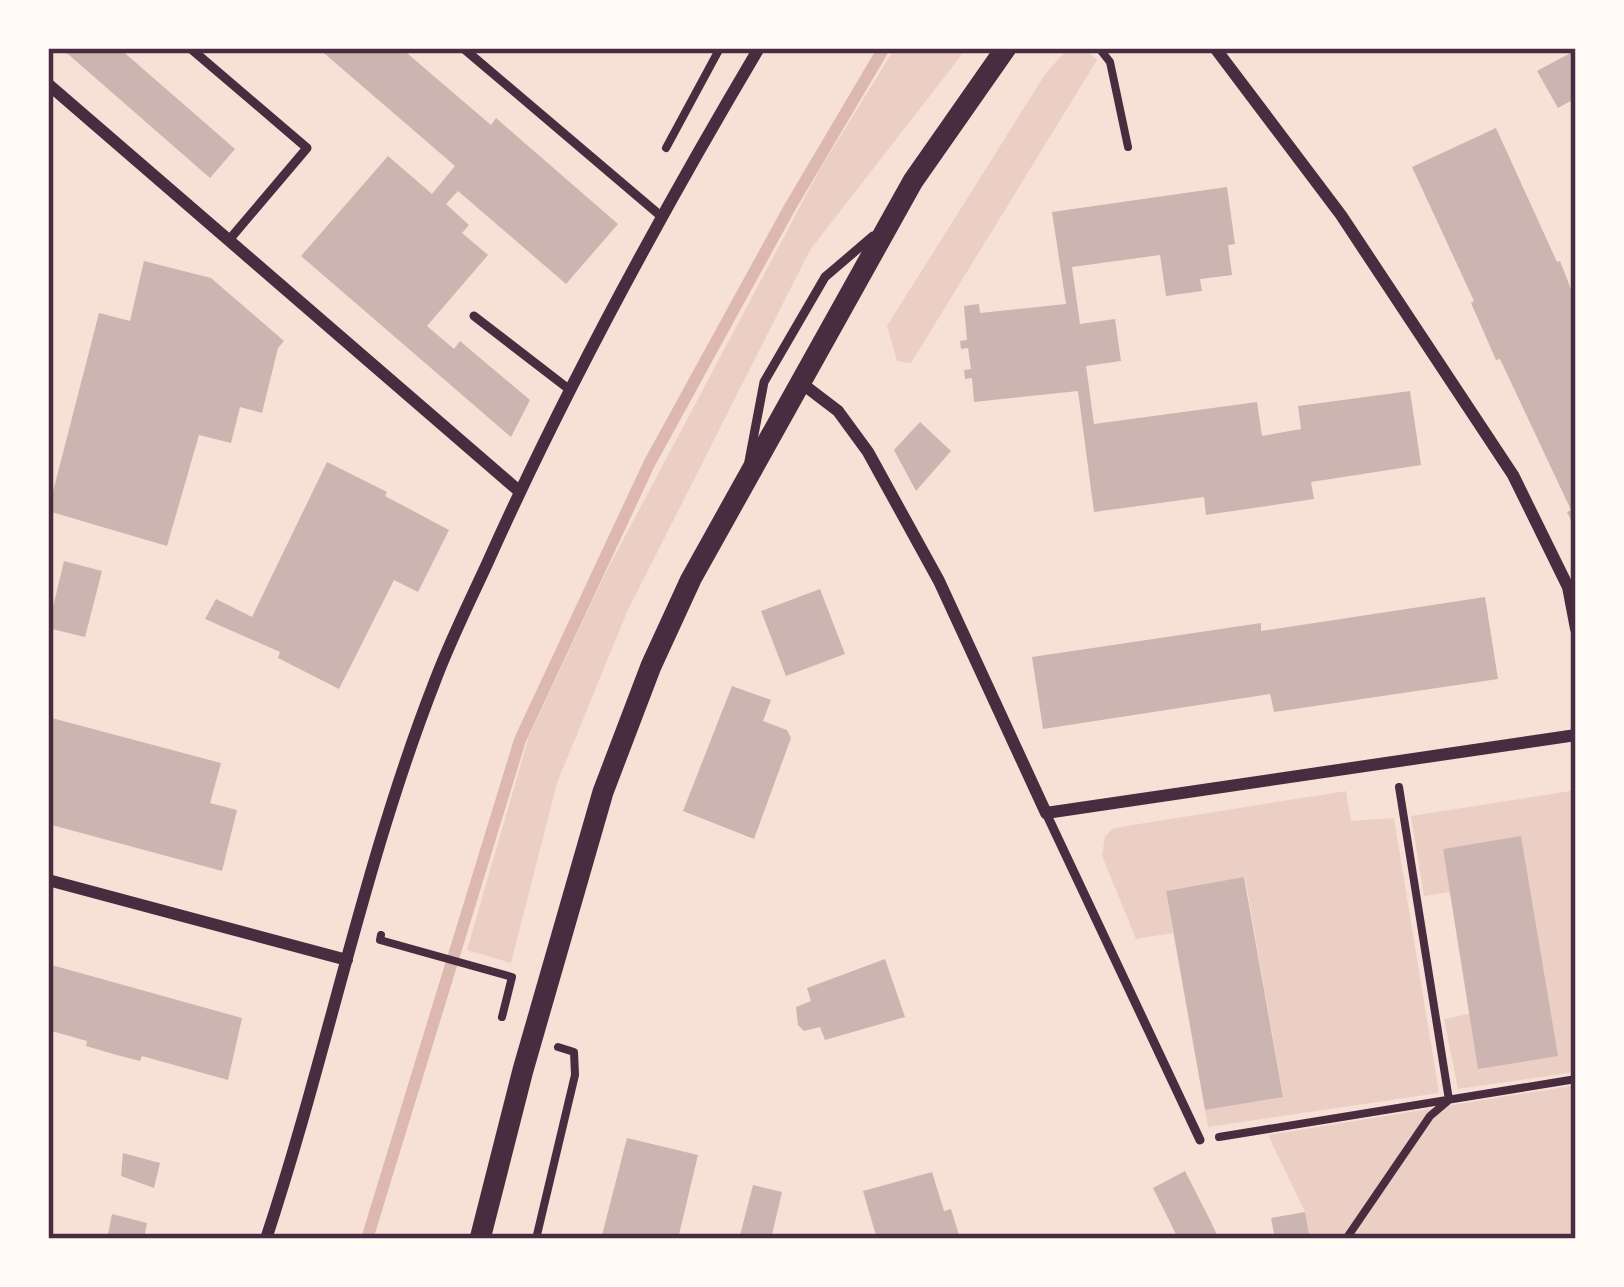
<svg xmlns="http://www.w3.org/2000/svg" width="1624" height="1287" viewBox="0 0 1624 1287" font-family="Montserrat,sans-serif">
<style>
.green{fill:#ebcfc5}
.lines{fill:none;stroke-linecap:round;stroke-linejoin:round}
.stream{stroke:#dcb8b0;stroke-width:12}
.building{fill:#ccb4b1}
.path{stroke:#4a2c40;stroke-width:8}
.service{stroke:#4a2c40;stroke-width:9}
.minor{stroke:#4a2c40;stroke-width:12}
.tertiary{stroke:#4a2c40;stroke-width:21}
.neatline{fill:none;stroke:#4a2c40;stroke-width:4.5}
</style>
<rect width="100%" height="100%" fill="#f7e1d7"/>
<!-- green -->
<path class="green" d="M 895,48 L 967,48 L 810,250 L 627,612 L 557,783 L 511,963 L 467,950 L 529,736 L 605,574 L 820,169 Z
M 1068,48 L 1084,48 L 1097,60 L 911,363 L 897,361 L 887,326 L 1044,76 Z
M 1576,790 L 1576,1072 L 1458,1089 L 1444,1019 L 1469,1014 L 1557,1056 L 1521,837 L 1443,849 L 1450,892 L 1424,896 L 1411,816 Z
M 1346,791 L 1351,821 L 1394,818 L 1439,1093 L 1208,1127 L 1205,1110 L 1283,1096 L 1245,877 L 1166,891 L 1173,933 L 1136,939 L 1102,856 L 1105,836 L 1114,828 Z
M 1576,1085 L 1576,1237 L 1561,1239 L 1310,1239 L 1305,1212 L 1268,1135 Z"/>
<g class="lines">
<!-- stream -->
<path class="stream" d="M 367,1239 L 520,740 L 649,464 L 790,207 L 884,48"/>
</g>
<!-- building -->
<path class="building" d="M 61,48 L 119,48 L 235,149 L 210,178 Z
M 318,48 L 401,48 L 491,125 L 496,118 L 618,224 L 566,284 L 458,191 L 446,204 L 469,225 L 462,233 L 488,255 L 427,326 L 454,349 L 460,341 L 530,400 L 511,437 L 301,256 L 388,156 L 432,194 L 455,166 Z
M 1576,50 L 1576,98 L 1558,108 L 1537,71 Z
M 1496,128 L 1557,262 L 1560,261 L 1576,302 L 1576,531 L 1567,512 L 1571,510 L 1500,359 L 1496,360 L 1471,303 L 1474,301 L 1412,167 Z
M 1227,187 L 1235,244 L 1228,245 L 1232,275 L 1200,279 L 1202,291 L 1166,296 L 1160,255 L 1072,267 L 1080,324 L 1115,319 L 1121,361 L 1086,366 L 1094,424 L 1257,402 L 1262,436 L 1301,429 L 1298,406 L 1410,391 L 1421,465 L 1311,482 L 1314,499 L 1206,515 L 1204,497 L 1094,512 L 1078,391 L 974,402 L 972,378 L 965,379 L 964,370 L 971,369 L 968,348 L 961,349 L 960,341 L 967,340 L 964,306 L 979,304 L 980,313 L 1066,304 L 1052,212 Z
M 144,261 L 211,278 L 284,341 L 278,348 L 262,413 L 240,407 L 231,443 L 199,435 L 167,546 L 48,511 L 99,313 L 130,321 Z
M 920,422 L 951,451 L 916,491 L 894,450 Z
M 327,462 L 387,492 L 385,496 L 449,530 L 418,592 L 394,580 L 339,689 L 278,658 L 280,652 L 205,619 L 216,599 L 252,617 Z
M 64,561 L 102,571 L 85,637 L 48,628 Z
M 820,589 L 845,654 L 786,676 L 761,611 Z
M 1485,597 L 1498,679 L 1274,712 L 1270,694 L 1043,729 L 1032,657 L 1261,623 L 1261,631 Z
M 732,686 L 771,700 L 763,721 L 787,730 L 791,738 L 754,839 L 683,811 Z
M 48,717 L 221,763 L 210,803 L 237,810 L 222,871 L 48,824 Z
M 1521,836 L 1558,1056 L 1478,1069 L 1443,849 Z
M 1244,877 L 1283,1097 L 1205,1110 L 1166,891 Z
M 885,959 L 905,1017 L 825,1040 L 820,1027 L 804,1031 L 798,1025 L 796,1007 L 811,1001 L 807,988 Z
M 48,964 L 242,1018 L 228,1080 L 142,1056 L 140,1061 L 113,1054 L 86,1046 L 87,1041 L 48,1030 Z
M 627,1138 L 698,1155 L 678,1239 L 601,1239 Z
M 123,1153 L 160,1163 L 154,1188 L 121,1176 Z
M 1185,1171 L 1211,1222 L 1219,1239 L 1178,1239 L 1170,1222 L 1153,1188 Z
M 932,1172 L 944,1211 L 951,1209 L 960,1238 L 877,1239 L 863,1191 Z
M 753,1185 L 782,1192 L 771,1239 L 739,1239 Z
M 1305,1212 L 1310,1239 L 1275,1239 L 1271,1218 Z
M 112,1214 L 147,1223 L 144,1239 L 107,1239 Z"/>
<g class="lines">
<!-- path -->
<path class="path" d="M 1099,48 L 1110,62 L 1128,147
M 666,148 L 720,48
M 381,935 L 380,940 L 512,977 L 502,1017
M 1219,1137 L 1576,1079
M 536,1239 L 575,1075 L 574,1052 L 558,1047
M 1346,1239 L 1430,1116 L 1449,1100 L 1399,787"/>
<!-- service -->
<path class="service" d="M 190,48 L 307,148 L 229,240
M 463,48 L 662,217
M 474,316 L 570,390
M 749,461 L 764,382 L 825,277 L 873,236
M 1046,813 L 1200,1140"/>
<!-- minor -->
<path class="minor" d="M 1215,48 L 1341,215 L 1513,475 L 1568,587 L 1576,629
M 48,84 L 519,491
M 800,382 L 838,411 L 868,452 L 939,581 L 1046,813 L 1576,735
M 48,880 L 347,960
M 266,1239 C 327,1055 364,862 435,681 C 450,641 469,603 487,564 C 566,387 660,215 759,48"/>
<!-- tertiary -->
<path class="tertiary" d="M 480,1239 L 523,1070 L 603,792 L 651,666 L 691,579 L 913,181 L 1006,48"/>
</g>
<!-- border -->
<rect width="1624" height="1287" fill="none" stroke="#fffaf5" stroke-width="102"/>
<rect x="51" y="51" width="1522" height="1185" class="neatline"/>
</svg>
